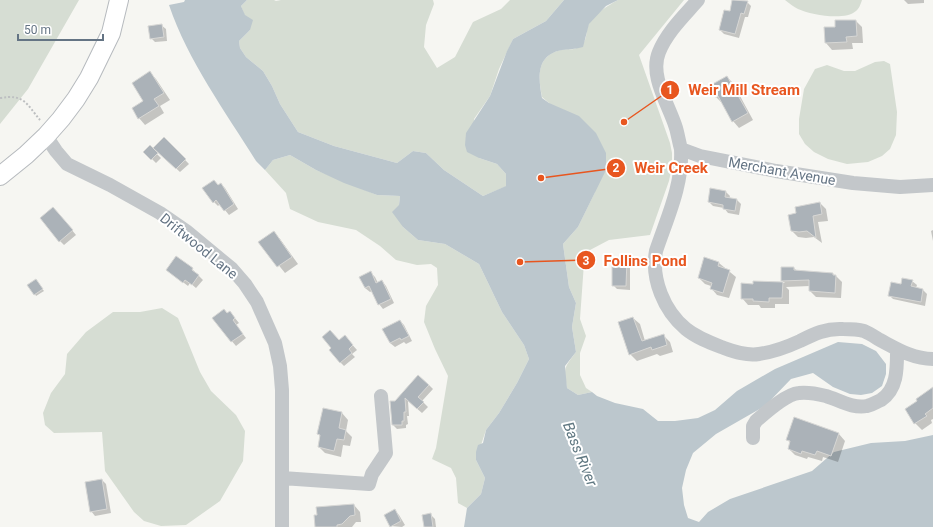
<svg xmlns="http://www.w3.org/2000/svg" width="933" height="527" viewBox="0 0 933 527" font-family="Roboto,sans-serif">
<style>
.green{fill:#d6ddd3}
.water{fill:#bcc7cd}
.shadow{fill:#0003}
.building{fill:#abb2b8;stroke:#d7d7d5}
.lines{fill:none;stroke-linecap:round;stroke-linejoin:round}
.major-casing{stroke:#b6babe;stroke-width:20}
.path{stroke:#bdbfc1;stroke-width:2;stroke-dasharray:2 2;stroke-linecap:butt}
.minor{stroke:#c3c7ca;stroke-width:14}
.major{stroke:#fff;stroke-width:18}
.labels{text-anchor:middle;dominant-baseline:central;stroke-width:4;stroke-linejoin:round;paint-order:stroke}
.street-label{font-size:14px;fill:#647484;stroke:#fff}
.water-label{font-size:15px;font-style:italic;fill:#5f7781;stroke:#fff}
.leader{fill:none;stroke:#e8561f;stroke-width:1.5}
.callout-dot{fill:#e8561f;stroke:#fff;stroke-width:1.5}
.mark-label{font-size:12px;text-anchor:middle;font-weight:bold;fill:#fff}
.callout-label{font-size:15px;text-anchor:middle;font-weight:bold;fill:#e8561f;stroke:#fff;stroke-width:4;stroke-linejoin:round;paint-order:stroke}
</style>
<rect width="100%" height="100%" fill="#f6f6f2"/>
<!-- green -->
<path class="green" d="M 0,0 L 79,0 L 28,89 L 0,124 Z
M 247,0 L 274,0 L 276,1 L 281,0 L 433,0 L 434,4 L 426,25 L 424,47 L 437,68 L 455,57 L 473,22 L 501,9 L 510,0 L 564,0 L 546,21 L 513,39 L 499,69 L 490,96 L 474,119 L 479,158 L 497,164 L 506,174 L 507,186 L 483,196 L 444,170 L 426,153 L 413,151 L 397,163 L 334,146 L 298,132 L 280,104 L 272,86 L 263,71 L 246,57 L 240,48 L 239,41 L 250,30 L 241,6 Z
M 618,0 L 684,0 L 639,55 L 670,143 L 672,153 L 672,166 L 669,181 L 650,235 L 609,240 L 590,250 L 584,263 L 580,319 L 586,336 L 580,353 L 580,375 L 586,388 L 592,392 L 578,395 L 567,388 C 564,368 563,369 576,352 L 572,327 L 576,303 L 569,287 L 563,244 L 578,227 L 595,192 L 549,103 L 542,97 C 538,77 536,56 561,50 C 571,48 574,52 583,43 C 587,39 586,31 588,26 C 592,15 609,5 618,0 Z
M 785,0 L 862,0 C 861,3 859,9 856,11 C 845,21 811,15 798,9 C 794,7 789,3 785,0 Z
M 884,61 L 890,64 L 897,112 L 896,135 L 890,149 L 882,156 L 868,162 L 847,164 L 828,159 L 814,152 L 805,144 L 799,134 L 799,119 L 804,89 L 815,69 L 827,65 L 844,71 L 855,71 L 875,62 Z
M 290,155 L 316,170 L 377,195 L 400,196 L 399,205 L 403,227 L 418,240 L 445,244 L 479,264 L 502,312 L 524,345 L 529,359 L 517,383 L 499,413 L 486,430 L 476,460 L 485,478 L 481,494 L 467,508 L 458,503 L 456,478 L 451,468 L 432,459 L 436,448 L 448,376 L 435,349 L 424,322 L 426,306 L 438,285 L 437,268 L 431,264 L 417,265 L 396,260 L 380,246 L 356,230 L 318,222 L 290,209 L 286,193 L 265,170 L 273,160 Z
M 162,308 L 178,318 L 200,372 L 211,391 L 236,415 L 245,431 L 243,461 L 220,501 L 186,525 L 161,526 L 144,521 L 134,512 L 105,471 L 102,432 L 54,433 L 45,425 L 43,413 L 51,393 L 65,374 L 67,354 L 86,332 L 113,312 L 140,312 Z"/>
<!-- water -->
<path class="water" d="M 185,0 L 247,0 L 241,6 L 245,15 L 253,20 L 250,30 L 239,41 L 240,48 L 246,57 L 263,71 L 272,86 L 280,104 L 298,132 L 334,146 L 397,163 L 413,151 L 426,153 L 444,170 L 483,196 L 506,186 L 506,174 L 497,164 L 479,158 L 467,152 L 465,145 L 466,133 L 490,96 L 507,51 L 513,39 L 546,21 L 564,0 L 618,0 L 606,6 L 589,24 L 583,47 C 576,49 569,49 562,50 C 536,55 538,77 542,98 L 549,103 L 579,116 L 596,133 L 606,153 L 606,170 L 578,227 L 563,244 L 569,287 L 576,303 L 572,327 L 576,352 L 565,366 L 567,388 L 578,395 L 592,392 L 597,396 L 615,403 L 643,409 L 658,421 L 675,421 L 698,418 L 715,410 L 737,391 L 775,369 L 838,342 L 862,344 L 876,351 L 886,364 L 886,374 L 882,386 L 872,393 L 861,395 L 850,394 L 833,387 L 813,373 L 791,379 L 765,406 L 716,434 L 693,453 L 686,470 L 682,488 L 684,505 L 688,518 L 699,522 L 708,512 L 730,499 L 812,471 L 834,452 L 871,443 L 905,441 L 933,435 L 933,527 L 464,527 L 467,508 L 481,494 L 485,478 L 476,460 L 476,452 L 478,445 L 483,443 L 486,430 L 499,413 L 517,383 L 529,359 L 524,345 L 502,312 L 479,264 L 445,244 L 418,240 L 403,227 L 392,212 L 399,205 L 400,196 L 377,195 L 344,183 L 316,170 L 290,155 L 273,160 L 265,170 L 256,161 C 225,111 188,61 169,5 L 184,2 Z"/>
<!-- shadow -->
<path class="shadow" d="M 733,0 L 747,2 L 751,6 L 748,17 L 745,17 L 739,38 L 724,34 L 720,30 L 730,12 Z
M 904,0 L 924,0 L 924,3 L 908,4 Z
M 856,21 L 862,27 L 863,43 L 852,43 L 853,49 L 832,50 L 826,43 L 825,28 L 836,28 Z
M 161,25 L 166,29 L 167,41 L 155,42 L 151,38 Z
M 150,73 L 156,79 L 170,100 L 160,106 L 164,113 L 145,125 L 139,118 L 145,101 Z
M 727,77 L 733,83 L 753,120 L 739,128 L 733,121 L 722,103 L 716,97 L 710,86 Z
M 164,138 L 189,164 L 180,172 L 154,148 Z
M 150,147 L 161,158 L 156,163 L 145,152 Z
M 214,181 L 219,186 L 220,184 L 225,188 L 238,209 L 229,215 L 220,204 L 218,206 L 214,202 Z
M 726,192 L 730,196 L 729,199 L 737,200 L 741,204 L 739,215 L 728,213 L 724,208 L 713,206 L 709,202 Z
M 820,203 L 826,209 L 828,221 L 818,222 L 822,243 L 814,237 L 806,238 L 798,237 L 792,231 L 797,214 Z
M 57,212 L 76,235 L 64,245 L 60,241 Z
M 933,230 L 933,241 L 931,231 Z
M 274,232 L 280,239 L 298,264 L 285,273 L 260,242 Z
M 176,258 L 192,269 L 203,280 L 196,288 L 190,283 L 188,286 L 167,270 Z
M 626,260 L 630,265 L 630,290 L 617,289 L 613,285 Z
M 719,263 L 736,277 L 729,298 L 717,295 L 711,288 L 711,286 L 705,284 L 699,278 Z
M 794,268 L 798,272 L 833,274 L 836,276 L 842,282 L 841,298 L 816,297 L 810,291 L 810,286 L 786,287 L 789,290 L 789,304 L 775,304 L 775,308 L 761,308 L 759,305 L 748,305 L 742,298 L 754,285 L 754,282 L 785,283 L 782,281 Z
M 371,273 L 375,277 L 378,283 L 382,281 L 386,286 L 394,303 L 383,309 L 379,304 L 372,291 L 370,292 L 365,288 L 360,277 Z
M 912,281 L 917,285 L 916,288 L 923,290 L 927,294 L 925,306 L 893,299 L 889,295 Z
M 37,282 L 44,291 L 36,296 L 35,294 Z
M 230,312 L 239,323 L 236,325 L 246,338 L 236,346 L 213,319 Z
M 633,318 L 640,324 L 645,341 L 663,335 L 670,342 L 673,352 L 660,356 L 657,354 L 637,361 L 630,354 Z
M 400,321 L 404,325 L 412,341 L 406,344 L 404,342 L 395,347 L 390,343 L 384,330 Z
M 339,341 L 349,341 L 357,350 L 352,354 L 355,357 L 344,366 L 340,362 L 332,349 Z
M 429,385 L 433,389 L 422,401 L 428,407 L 422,413 L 408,401 L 409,416 L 407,416 L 408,424 L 406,425 L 406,428 L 397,429 L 393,425 L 395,402 Z
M 933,392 L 933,419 L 931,420 L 932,423 L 922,430 L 915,423 L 906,409 Z
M 324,409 L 342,413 L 348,420 L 346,431 L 352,437 L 350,446 L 343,445 L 341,457 L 325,453 L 319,447 L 321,437 L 318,434 Z
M 795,418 L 839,434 L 845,441 L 838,462 L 823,457 L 822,461 L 808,457 L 807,459 L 795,455 L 789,449 L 791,443 L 787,440 Z
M 102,480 L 106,484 L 111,513 L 95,516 L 91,511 Z
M 354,505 L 360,512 L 361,522 L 356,522 L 352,527 L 316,527 Z
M 395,511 L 399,515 L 405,525 L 402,527 L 391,526 Z
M 430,514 L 435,519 L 436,527 L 425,527 Z"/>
<!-- building -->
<path class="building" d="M 732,0 L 748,1 L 744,14 L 741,13 L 735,34 L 719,30 L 724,10 L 730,11 Z
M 835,20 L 856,20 L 857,36 L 846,37 L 847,42 L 825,43 L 824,27 L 835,27 Z
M 162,24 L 164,37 L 150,39 L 148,26 Z
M 150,71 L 164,93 L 154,99 L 159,106 L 138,119 L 132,108 L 143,101 L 132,83 Z
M 727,76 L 748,113 L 732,122 L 718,96 L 715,97 L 709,86 Z
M 164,137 L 186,159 L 176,169 L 153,148 Z
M 150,145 L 158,153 L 151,160 L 143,152 Z
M 214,180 L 218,185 L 221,183 L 234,204 L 224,211 L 216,200 L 213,203 L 202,188 Z
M 710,188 L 726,191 L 725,197 L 737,199 L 735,211 L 723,209 L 723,205 L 708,202 Z
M 820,202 L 822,214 L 813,216 L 816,238 L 807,231 L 799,232 L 791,231 L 788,215 L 796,213 L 795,207 Z
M 53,207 L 73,230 L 59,242 L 40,218 Z
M 274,231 L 292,257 L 277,267 L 258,242 Z
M 176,256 L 193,268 L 192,270 L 199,275 L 192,285 L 185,280 L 183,283 L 166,270 Z
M 704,257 L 719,262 L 718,266 L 730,270 L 723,293 L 710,289 L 712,283 L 698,278 Z
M 612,259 L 627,259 L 626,286 L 612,286 Z
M 781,267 L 794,267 L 794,270 L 833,273 L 833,275 L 836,275 L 835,293 L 809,291 L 809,280 L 781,281 Z
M 371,271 L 376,283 L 382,280 L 391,299 L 378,305 L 369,286 L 365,288 L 359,277 Z
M 902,278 L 913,280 L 911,286 L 923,289 L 921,302 L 888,296 L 891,282 L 901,284 Z
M 36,279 L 43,289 L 34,295 L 27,285 Z
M 753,281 L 783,282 L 782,298 L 769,298 L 769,302 L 753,301 L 753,299 L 741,299 L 741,283 L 753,284 Z
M 224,309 L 227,313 L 230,311 L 235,318 L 233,320 L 243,334 L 231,342 L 212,318 Z
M 633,317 L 642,341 L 664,334 L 667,345 L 652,350 L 651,347 L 629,355 L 618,322 Z
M 400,320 L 409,336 L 401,340 L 400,338 L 390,343 L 382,329 Z
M 330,330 L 339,340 L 345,335 L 353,345 L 349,349 L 352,353 L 340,363 L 329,350 L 331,348 L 322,337 Z
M 418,375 L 429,385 L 418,397 L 424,402 L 417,409 L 405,398 L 406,412 L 404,412 L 404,421 L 402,421 L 402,425 L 392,425 L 390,401 L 395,401 Z
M 933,387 L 933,408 L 925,414 L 927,416 L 914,424 L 905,409 L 917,401 L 916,399 Z
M 323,408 L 342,412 L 339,428 L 346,430 L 344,440 L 337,439 L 334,451 L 318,447 L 320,435 L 317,434 Z
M 794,417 L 839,433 L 831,456 L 817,451 L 815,455 L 802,451 L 801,454 L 788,449 L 790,441 L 786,440 Z
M 102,479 L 107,509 L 90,512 L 85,482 Z
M 354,504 L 355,515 L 350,516 L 342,524 L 337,525 L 337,527 L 315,527 L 314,515 L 317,515 L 316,507 Z
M 395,509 L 401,521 L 390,527 L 384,515 Z
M 431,513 L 433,527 L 424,527 L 422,515 Z"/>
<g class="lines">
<!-- major casing -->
<g class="major-casing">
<path id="major" d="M 0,176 L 26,155 L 46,136 L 61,119 L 76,99 L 89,78 L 111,33 L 119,0"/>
</g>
<!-- path -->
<path class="path" d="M 0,98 C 24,94 26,103 40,120"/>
<!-- minor -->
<path class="minor" d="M 46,136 L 56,151 L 67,164 L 110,185 L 160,213 L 186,231 L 232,269 L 245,284 L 257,302 L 275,343 L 280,366 L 282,390 L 282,527
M 681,149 C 679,142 678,135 676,128 C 669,105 649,76 659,52 C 667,32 684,16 698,0
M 933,185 L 900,187 L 853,183 L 776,171 L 700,156 L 681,149 C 683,185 667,218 656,251 C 651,279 664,311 686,329 C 697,338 711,343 724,348 C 735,352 747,356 759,354 C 773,352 787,347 800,341 C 814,334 826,328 843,329 C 850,329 857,329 864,331 C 869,333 875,337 880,340 C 897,349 913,359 933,359
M 753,438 L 753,426 L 756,421 C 765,413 786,394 799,393 C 807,392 818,394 826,396 C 839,400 853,409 867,406 C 873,405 876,402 881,400 C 898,389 897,367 897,350
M 282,478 L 369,484 L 372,474 L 386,453 L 381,396"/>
<!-- major -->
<use href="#major" class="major"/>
</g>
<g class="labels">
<!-- street labels -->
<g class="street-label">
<text transform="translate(782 171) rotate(10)">Merchant Avenue</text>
<text transform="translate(199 246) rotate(39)">Driftwood Lane</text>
</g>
<!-- water labels -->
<g class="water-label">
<text transform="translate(580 454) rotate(68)">Bass River</text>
</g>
</g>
<!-- callouts -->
<path class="leader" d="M624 122L670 90M541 178L616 168M520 262L586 260"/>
<g class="callout-dot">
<circle cx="624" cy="122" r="4"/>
<circle cx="541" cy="178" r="4"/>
<circle cx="520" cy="262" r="4"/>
<circle cx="670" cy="90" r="10"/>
<circle cx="616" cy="168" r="10"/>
<circle cx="586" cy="260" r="10"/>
</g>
<g class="mark-label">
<text x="670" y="94">1</text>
<text x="616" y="172">2</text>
<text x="586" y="265">3</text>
</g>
<g class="callout-label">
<text x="744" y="95">Weir Mill Stream</text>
<text x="671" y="173">Weir Creek</text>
<text x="645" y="266">Follins Pond</text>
</g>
<!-- scale -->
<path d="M18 34v6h85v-6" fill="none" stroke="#647484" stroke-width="2"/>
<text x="24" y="34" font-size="12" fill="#647484" stroke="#ffffff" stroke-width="3" paint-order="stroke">50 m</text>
</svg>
